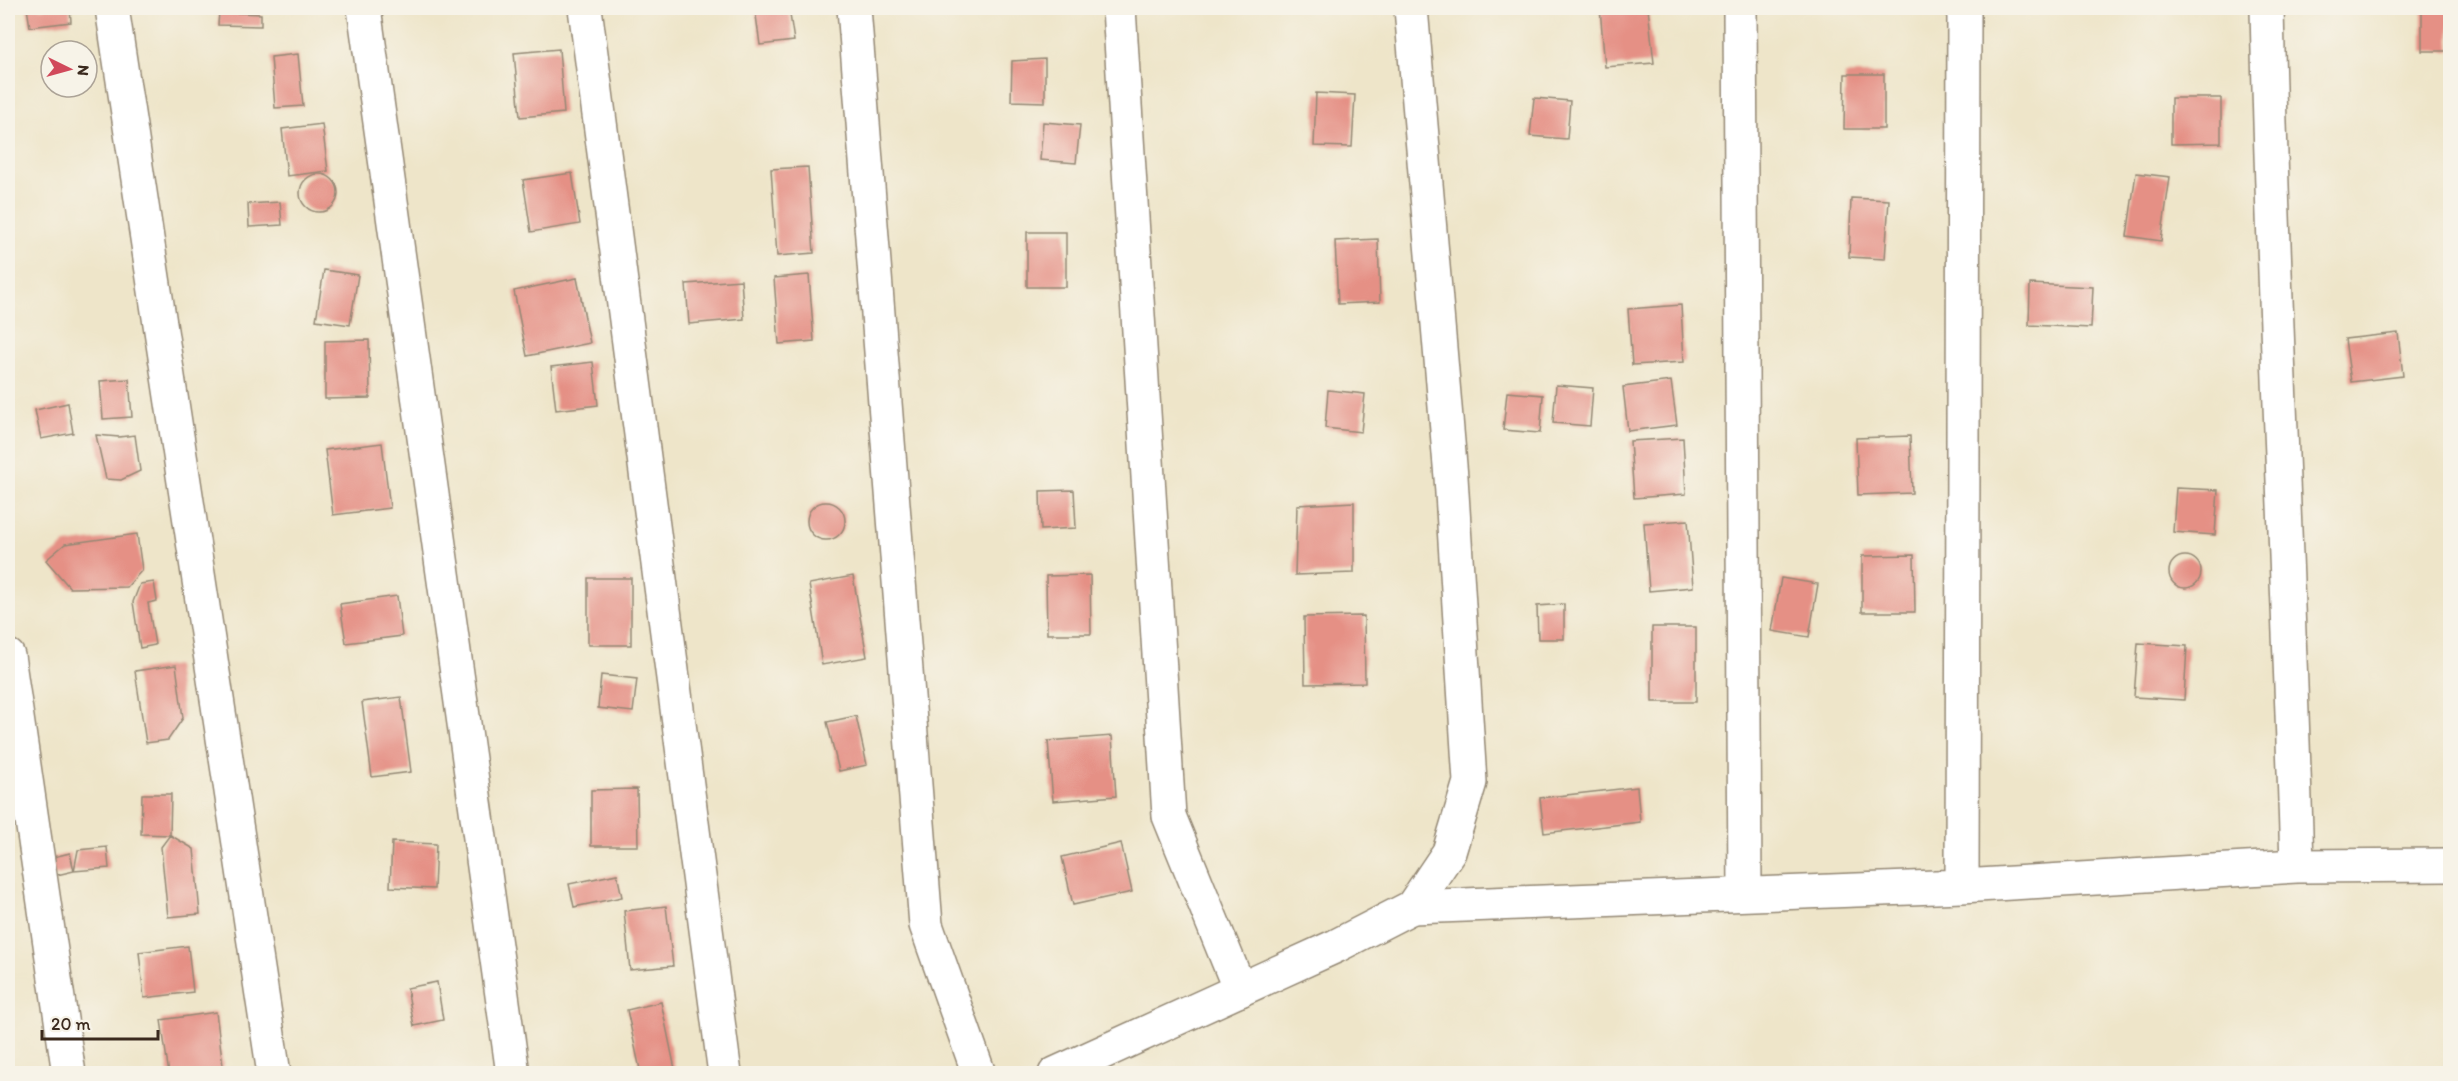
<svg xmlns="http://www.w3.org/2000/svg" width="2458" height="1081" viewBox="0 0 2458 1081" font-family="Itim,sans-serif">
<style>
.building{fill:#e59085}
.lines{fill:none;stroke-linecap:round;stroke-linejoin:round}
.minor-casing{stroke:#948874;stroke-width:36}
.tertiary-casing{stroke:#948874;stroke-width:36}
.minor{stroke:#fff;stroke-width:33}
.tertiary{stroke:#fff;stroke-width:33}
</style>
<rect width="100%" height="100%" fill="#f7f3e8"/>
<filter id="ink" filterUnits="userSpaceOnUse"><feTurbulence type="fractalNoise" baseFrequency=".0167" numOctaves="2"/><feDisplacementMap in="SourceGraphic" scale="12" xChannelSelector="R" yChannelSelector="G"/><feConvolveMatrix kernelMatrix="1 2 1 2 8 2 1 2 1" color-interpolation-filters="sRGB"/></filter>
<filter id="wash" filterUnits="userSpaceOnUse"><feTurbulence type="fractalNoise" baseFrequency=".008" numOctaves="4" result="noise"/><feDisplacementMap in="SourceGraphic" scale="24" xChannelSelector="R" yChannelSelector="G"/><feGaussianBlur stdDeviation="1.35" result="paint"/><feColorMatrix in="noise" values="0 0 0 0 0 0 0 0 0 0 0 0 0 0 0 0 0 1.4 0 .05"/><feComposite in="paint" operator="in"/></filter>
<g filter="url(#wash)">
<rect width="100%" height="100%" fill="#eee5c9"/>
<g id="blocks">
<!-- building -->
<path class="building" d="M 27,8 L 70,8 L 71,22 L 30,27 Z
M 755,8 L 789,8 L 794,41 L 760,45 Z
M 1600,8 L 1648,8 L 1654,63 L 1605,67 Z
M 1850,8 L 1892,8 L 1892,9 L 1850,13 Z
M 2450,10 L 2450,51 L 2422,51 L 2422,11 Z
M 219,12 L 261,14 L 261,26 L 218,25 Z
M 559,49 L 564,113 L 520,117 L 514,53 Z
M 298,54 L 303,106 L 275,108 L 271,57 Z
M 1045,59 L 1045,102 L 1011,101 L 1012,61 Z
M 1845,74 L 1884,74 L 1884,129 L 1844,129 Z
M 1316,93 L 1355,95 L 1352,147 L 1314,146 Z
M 1534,98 L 1570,101 L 1567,139 L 1530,136 Z
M 2171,98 L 2221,98 L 2221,143 L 2171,144 Z
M 1043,122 L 1080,125 L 1076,163 L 1040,160 Z
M 322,124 L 328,171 L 287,176 L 282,129 Z
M 808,167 L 814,253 L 777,256 L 771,169 Z
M 572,173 L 580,224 L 531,232 L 523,180 Z
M 2136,173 L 2170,177 L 2161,241 L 2127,236 Z
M300 193a19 19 0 1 1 38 0a19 19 0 1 1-38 0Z
M 1851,198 L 1889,200 L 1885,259 L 1849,257 Z
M 280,202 L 282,225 L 249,227 L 248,204 Z
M 1027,232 L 1066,232 L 1066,287 L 1027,287 Z
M 1378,239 L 1380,302 L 1338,304 L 1335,241 Z
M 324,270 L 358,275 L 350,325 L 316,320 Z
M 809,275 L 814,341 L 779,344 L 774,278 Z
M 577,278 L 590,343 L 527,356 L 514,291 Z
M 741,280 L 744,319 L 689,324 L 686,284 Z
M 2030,284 L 2093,287 L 2091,328 L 2029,325 Z
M 1681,305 L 1684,362 L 1632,365 L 1628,309 Z
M 2398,333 L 2403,376 L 2351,382 L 2345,339 Z
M 369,340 L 370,398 L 325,399 L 325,341 Z
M 593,362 L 598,405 L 556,410 L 551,367 Z
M 129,379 L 132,417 L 103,419 L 100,381 Z
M 1671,381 L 1677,425 L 1628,431 L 1623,387 Z
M 1556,385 L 1593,388 L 1590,426 L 1553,423 Z
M 1328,390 L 1365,394 L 1361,432 L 1325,428 Z
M 1507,392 L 1543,395 L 1540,433 L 1503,430 Z
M 68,403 L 73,433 L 41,439 L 35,410 Z
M 96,435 L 119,437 L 135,435 L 140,471 L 121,480 L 106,479 Z
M 1910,436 L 1912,493 L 1858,495 L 1856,438 Z
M 1683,438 L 1686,494 L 1634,498 L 1630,441 Z
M 382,443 L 390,508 L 333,515 L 325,450 Z
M 2176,488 L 2218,490 L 2215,535 L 2173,532 Z
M 1074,490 L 1076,528 L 1041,530 L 1040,491 Z
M807 521a19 19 0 1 1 38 0a19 19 0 1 1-38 0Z
M 1354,502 L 1354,573 L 1295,575 L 1297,505 Z
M 1688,520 L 1693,587 L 1649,591 L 1644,523 Z
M 137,534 L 142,570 L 127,587 L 70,588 L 46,560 L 65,544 Z
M 1914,555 L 1915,612 L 1862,612 L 1862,556 Z
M2169 572a16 16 0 1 1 32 0a16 16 0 1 1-32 0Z
M 1090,575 L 1091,634 L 1047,634 L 1046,576 Z
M 853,576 L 867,657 L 822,665 L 809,584 Z
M 588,578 L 631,578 L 631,645 L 588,645 Z
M 1781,578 L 1818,584 L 1809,637 L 1772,631 Z
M 154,582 L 157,601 L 148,603 L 155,645 L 140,648 L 133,602 L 140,584 Z
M 397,596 L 402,636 L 346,643 L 340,604 Z
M 1564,604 L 1564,639 L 1538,639 L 1537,606 Z
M 1364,616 L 1365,683 L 1305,684 L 1304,617 Z
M 1652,627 L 1696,627 L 1696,702 L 1652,702 Z
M 2138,643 L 2187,646 L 2184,700 L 2134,697 Z
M 176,665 L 183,718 L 168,740 L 146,743 L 135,671 Z
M 601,675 L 637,679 L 633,712 L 598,708 Z
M 401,697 L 411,772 L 372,777 L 362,702 Z
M 856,716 L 867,765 L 839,771 L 827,722 Z
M 1112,736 L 1116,796 L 1053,801 L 1048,741 Z
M 1637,787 L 1640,822 L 1544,833 L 1540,798 Z
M 637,789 L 638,846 L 591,846 L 591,790 Z
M 142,794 L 171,794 L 170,835 L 194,849 L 200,914 L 168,917 L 161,847 L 170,835 L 141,834 Z
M 392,842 L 436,844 L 434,889 L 390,887 Z
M 1121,843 L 1132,892 L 1073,905 L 1062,857 Z
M 107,847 L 109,868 L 74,871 L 78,850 Z
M 70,853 L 74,871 L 44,878 L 41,860 Z
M 617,874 L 622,897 L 574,907 L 569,884 Z
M 666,906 L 673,966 L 630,970 L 624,911 Z
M 188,946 L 193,992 L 144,998 L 139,952 Z
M 437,982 L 443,1020 L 414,1026 L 407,988 Z
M 661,1002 L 676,1074 L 641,1074 L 627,1010 Z
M 216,1012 L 224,1074 L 169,1074 L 161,1020 Z"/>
</g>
</g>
<g filter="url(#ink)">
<use href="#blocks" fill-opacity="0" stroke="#948874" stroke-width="1.5"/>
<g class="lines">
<!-- minor casing -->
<g class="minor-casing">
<path id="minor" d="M 112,8 L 274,1074
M 364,8 L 513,1074
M 585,8 L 725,1074
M 854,8 L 926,925 L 979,1074
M 1119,8 L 1169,816 L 1240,990
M 1740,8 L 1745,894
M 2267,8 C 2273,294 2289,580 2297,866
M 8,656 L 69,1074
M 1962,886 L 1964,8
M 1412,907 L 1962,886 L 2297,866 L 2450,865"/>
</g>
<!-- tertiary casing -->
<g class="tertiary-casing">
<path id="tertiary" d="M 1055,1074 L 1336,946 L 1412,907 L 1449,852 L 1470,782 L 1451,477 L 1411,8"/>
</g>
<!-- minor -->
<use href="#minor" class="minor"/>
<!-- tertiary -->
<use href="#tertiary" class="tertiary"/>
</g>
</g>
<!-- margin -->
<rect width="2458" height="1081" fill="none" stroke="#f7f3e8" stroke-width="30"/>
<!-- north arrow -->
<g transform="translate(69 69) rotate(95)"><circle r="28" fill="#f7f3e8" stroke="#aca397" stroke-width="1.5"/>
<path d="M0-4.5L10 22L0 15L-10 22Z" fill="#d1495b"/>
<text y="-9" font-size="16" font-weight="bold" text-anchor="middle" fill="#3b2a1e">N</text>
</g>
<!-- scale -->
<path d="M42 1030v9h116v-9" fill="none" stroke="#3b2a1e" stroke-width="3"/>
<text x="51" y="1030" font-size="18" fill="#3b2a1e" stroke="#f7f3e8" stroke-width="4.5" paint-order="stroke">20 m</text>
</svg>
